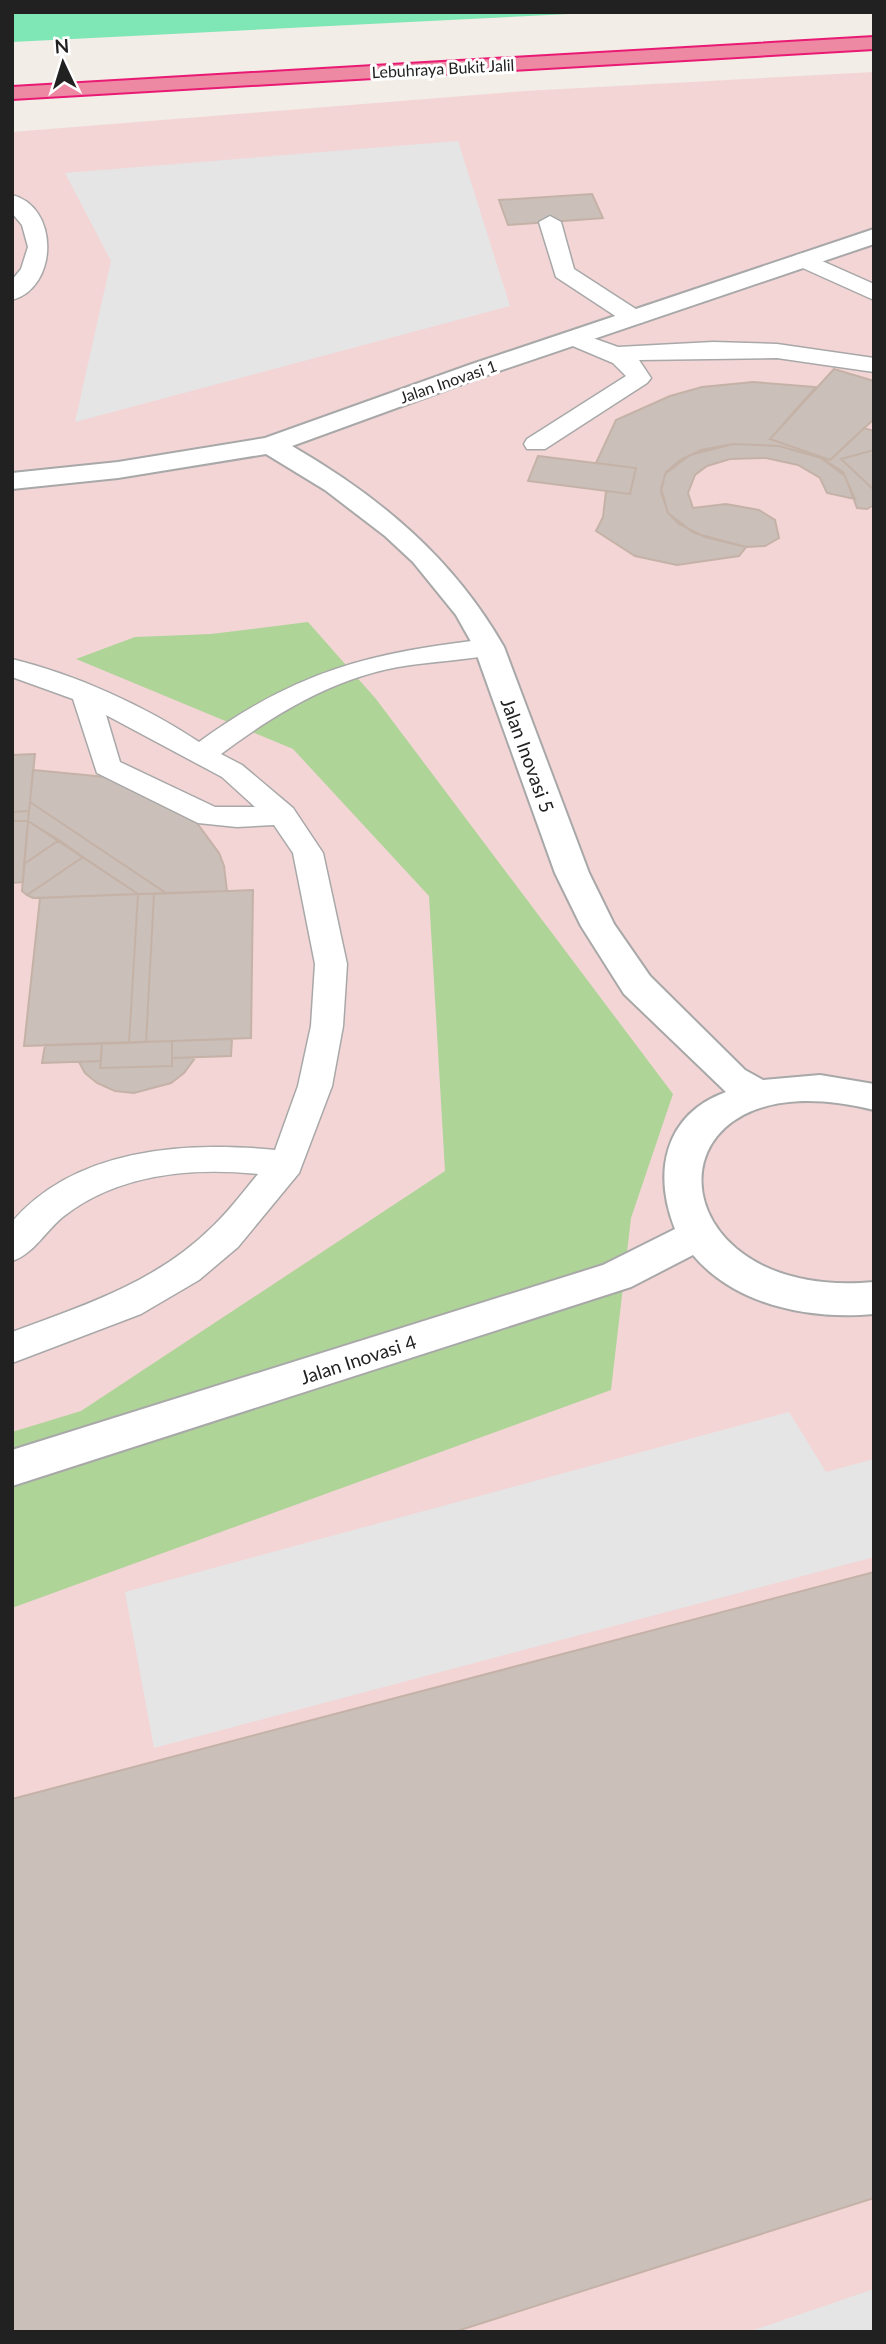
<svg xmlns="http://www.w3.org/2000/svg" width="886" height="2344" viewBox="0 0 886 2344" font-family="Lato,sans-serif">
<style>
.commercial{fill:#f3d5d6}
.forest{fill:#afd498}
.pitch{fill:#7fe6b6}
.parking{fill:#e5e5e5}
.building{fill:#cabfb9;stroke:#c5b2a7;stroke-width:2}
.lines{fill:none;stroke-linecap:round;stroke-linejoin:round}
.lane-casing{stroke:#a8a8a8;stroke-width:3}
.street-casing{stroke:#a8a8a8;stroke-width:4}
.highway-casing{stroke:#e91a73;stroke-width:4}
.lane{fill:#fff;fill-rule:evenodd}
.street{fill:#fff;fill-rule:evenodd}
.highway{fill:#ee89a4;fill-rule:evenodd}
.labels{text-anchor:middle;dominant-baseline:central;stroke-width:6;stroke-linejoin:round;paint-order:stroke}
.far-street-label{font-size:16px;fill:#212121;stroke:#fff}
.street-label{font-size:19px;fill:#212121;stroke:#fff}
</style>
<rect width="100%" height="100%" fill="#f2ede6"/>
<!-- commercial -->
<path class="commercial" d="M 874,72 L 874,2332 L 12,2332 L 12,132 L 525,91 Z"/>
<!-- forest -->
<path class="forest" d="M 308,622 L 376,699 L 673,1094 L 631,1218 L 611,1390 L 12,1608 L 12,1432 L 81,1411 L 445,1171 L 429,896 L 293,749 L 76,659 L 135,637 L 211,634 Z"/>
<!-- pitch -->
<path class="pitch" d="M 12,12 L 610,12 L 12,42 Z"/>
<!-- parking -->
<path class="parking" d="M 458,141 L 510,306 L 75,422 L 111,261 L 65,173 Z
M 789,1412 L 826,1472 L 874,1459 L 874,1557 L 154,1748 L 125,1592 Z
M 874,2289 L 874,2332 L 748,2332 Z"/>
<!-- building -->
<path class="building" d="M 592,194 L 603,218 L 508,225 L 499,200 Z
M 834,369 L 874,381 L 874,419 L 830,460 L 770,439 Z
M 753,382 L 816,387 L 770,439 L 830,460 L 864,428 L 874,431 L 874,450 L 841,459 L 874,490 L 874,505 L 867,509 L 857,508 L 845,476 L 821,458 L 779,446 L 733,444 L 701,450 L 680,460 L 666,472 L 661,488 L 668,513 L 679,524 L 705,537 L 746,547 L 739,556 L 677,565 L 635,556 L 596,531 L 603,517 L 606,491 L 630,494 L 636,468 L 596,463 L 616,420 L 670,396 L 702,387 Z
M 733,444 L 779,446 L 821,458 L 843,472 L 855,499 L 827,493 L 820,478 L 798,465 L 766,458 L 730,459 L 707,466 L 695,475 L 688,493 L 693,508 L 726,504 L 759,510 L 775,520 L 779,538 L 765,546 L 746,547 L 694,533 L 668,513 L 661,492 L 665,474 L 690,455 Z
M 874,450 L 874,490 L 841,459 Z
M 538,456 L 636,468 L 630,494 L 528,481 Z
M 35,754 L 29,811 L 12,812 L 12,755 Z
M 33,770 L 106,777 L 194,819 L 219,853 L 224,866 L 227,891 L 166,893 L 30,802 Z
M 30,802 L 166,893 L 138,894 L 28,821 Z
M 29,811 L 28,821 L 12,821 L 12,812 Z
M 12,821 L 28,821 L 23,882 L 12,883 Z
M 28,821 L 59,840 L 24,864 Z
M 59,840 L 83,857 L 27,895 L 22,891 L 24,864 Z
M 83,857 L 138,894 L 33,898 L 27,895 Z
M 253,890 L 251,1038 L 146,1042 L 154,894 Z
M 138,894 L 129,1043 L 24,1046 L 40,898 Z
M 138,894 L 154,894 L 146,1042 L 129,1043 Z
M 232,1039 L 231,1056 L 172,1058 L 172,1041 Z
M 172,1041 L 172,1066 L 100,1068 L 102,1043 Z
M 102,1043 L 101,1061 L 42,1063 L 45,1045 Z
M 172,1058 L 195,1058 L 184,1073 L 171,1083 L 134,1093 L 115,1091 L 97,1083 L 85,1073 L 79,1062 L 101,1061 L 100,1068 L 172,1066 Z
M 874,1572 L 874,2198 L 454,2332 L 12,2332 L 12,1799 Z"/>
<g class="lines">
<!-- lane casing -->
<g class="lane-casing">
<path id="lane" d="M 12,195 C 60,207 58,288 12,300 L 12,280 L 21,269 L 28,247 L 22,225 L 12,213 Z
M 550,216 L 561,222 L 574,269 L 642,313 L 645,318 L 642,323 L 626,323 L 556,277 L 539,222 Z
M 804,253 L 874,284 L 874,300 L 796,265 L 793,260 L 796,255 Z
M 576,332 L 618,347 L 713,342 L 777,344 L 874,358 L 874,372 L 777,358 L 639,360 L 651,378 L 647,383 L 545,449 L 527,449 L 524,444 L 527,439 L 626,376 L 613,363 L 568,344 L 564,339 L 568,334 Z
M 489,639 L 499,641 L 503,647 L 499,653 C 466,661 431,661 398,667 C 332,679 273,715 221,754 L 242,765 L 293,808 L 323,853 L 347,964 L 343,1026 L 332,1086 L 299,1173 L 238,1247 L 199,1280 L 141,1314 L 12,1363 L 12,1332 C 83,1306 157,1282 212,1227 C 229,1211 243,1192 258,1174 C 191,1167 118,1174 64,1216 C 46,1230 34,1254 12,1261 L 12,1222 C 75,1148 185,1141 275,1150 L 298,1086 L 311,1026 L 315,964 L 293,853 L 274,825 L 237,827 L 198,823 L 97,773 L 73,699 L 12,677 L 12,659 C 77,675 145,706 199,742 C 296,671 372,652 489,639 ZM 106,715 L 222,777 L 255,807 L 215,807 L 120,762 Z"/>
</g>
<!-- street casing -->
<g class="street-casing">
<path id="street" d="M 874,229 L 874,244 L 487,375 L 292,446 C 380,497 453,558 504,647 L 589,873 L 614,924 L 650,976 L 745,1070 L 763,1080 L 820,1075 L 874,1084 L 874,1110 C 640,1051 648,1303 874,1282 L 874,1314 C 811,1320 736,1306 693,1255 L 631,1287 L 12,1486 L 12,1450 L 603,1265 L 675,1229 C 653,1174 663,1115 726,1092 L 624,994 L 581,926 L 555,873 L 474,647 L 456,615 L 413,562 L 385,536 L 325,490 L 266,454 L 118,478 L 12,489 L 12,473 L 118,462 L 265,438 L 469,365 Z"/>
</g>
<!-- highway casing -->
<g class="highway-casing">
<path id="highway" d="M 874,37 L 874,49 L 12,99 L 12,87 Z"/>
</g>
<!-- lane -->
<use href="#lane" class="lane"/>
<!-- street -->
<use href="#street" class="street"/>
<!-- highway -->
<use href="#highway" class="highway"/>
</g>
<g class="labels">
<!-- far-street labels -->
<g class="far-street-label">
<text transform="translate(443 68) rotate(-3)">Lebuhraya Bukit Jalil</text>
<text transform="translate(448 381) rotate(-19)">Jalan Inovasi 1</text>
</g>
<!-- street labels -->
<g class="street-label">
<text transform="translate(528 755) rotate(70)">Jalan Inovasi 5</text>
<text transform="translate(358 1359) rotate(-18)">Jalan Inovasi 4</text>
</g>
</g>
<!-- border -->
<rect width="886" height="2344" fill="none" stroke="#212121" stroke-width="28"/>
<!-- north arrow -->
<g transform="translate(63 63) rotate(356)" stroke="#ffffff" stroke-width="5" paint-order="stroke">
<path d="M0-5L12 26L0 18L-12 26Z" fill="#212121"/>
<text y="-10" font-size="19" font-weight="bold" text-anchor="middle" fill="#212121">N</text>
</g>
</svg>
